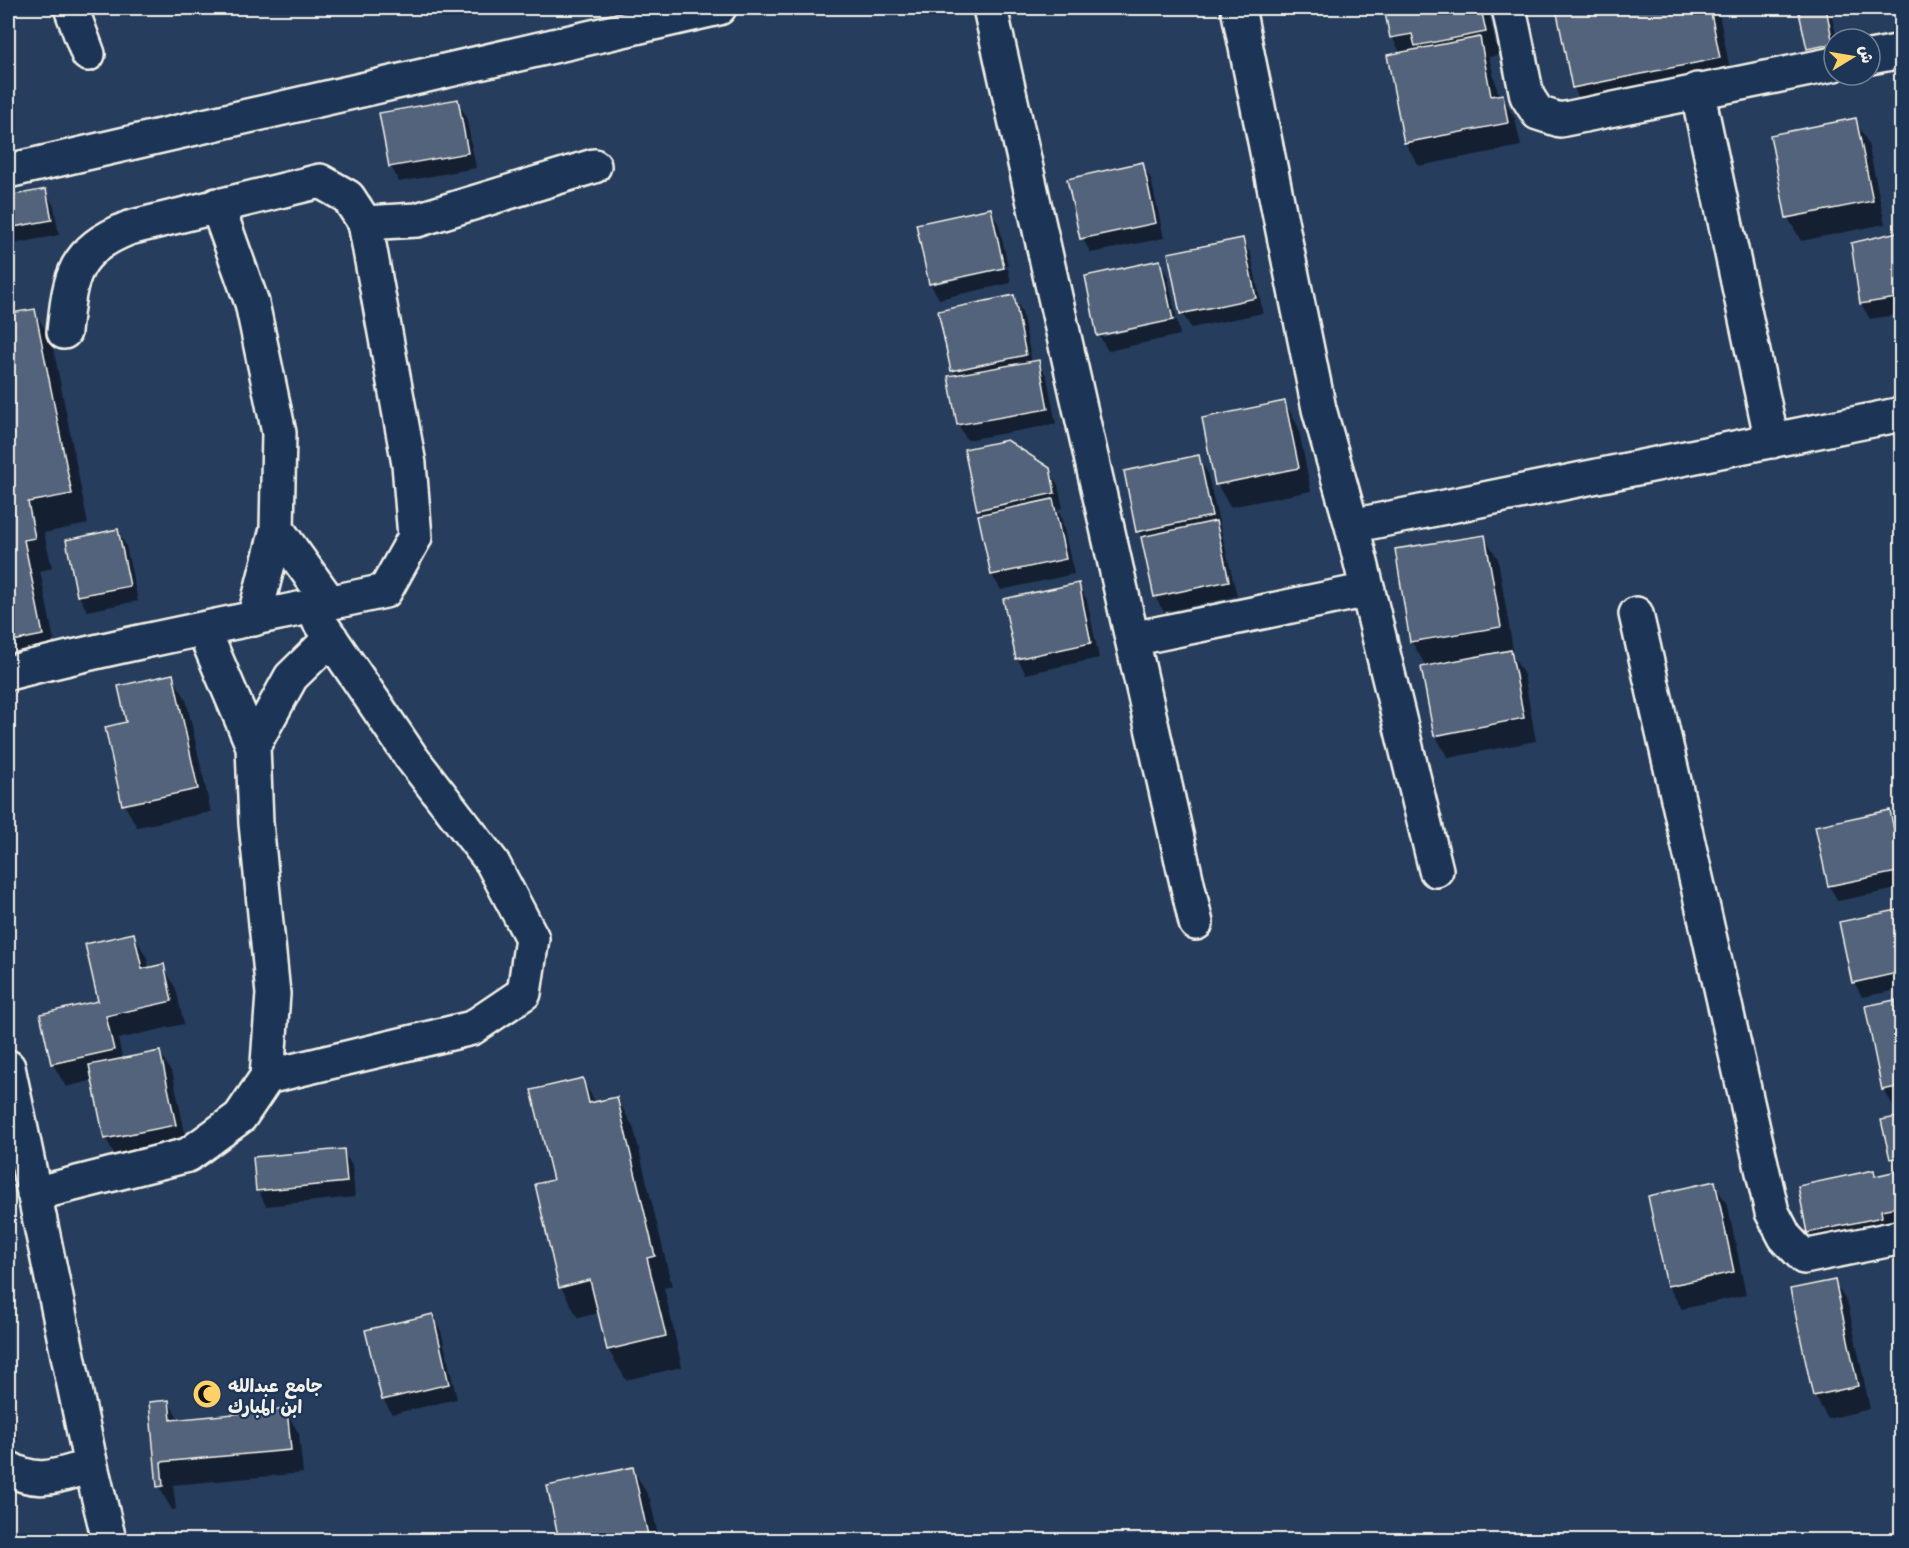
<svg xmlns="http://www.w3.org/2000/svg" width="1909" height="1548" viewBox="0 0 1909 1548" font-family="'Playpen Sans','Playpen Sans Arabic',sans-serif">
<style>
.shadow{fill:#0007}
.building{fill:#52647b;stroke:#f4f1e8;stroke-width:1.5}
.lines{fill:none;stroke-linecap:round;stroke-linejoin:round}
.minor-casing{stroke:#f4f1e8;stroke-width:38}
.minor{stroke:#1d3557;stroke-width:33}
.labels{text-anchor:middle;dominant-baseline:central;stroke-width:4.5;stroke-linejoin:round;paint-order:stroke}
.poi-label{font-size:18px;font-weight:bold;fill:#f4f1e8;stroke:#1d3557;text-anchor:start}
</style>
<rect width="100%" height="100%" fill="#263d5d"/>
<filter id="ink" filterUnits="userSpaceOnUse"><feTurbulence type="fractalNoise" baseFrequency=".0167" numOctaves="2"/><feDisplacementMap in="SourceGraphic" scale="12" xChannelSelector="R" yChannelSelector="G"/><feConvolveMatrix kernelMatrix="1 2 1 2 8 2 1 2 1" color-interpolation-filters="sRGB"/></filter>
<g filter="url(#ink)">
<!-- shadow -->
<path class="shadow" d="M 609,8 L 722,8 L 621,29 Z
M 1386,8 L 1488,8 L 1498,55 L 1489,57 L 1499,96 L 1502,96 L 1515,119 L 1521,146 L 1419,166 L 1405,143 L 1401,54 L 1392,37 Z
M 1557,8 L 1718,8 L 1732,81 L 1586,110 L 1573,87 Z
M 1799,8 L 1830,8 L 1837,39 L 1834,39 L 1834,60 L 1817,64 L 1808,49 Z
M 457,101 L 466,116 L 476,168 L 399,182 L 391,166 Z
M 1855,120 L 1868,143 L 1885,224 L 1801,241 L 1788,218 L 1771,136 Z
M 1142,164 L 1151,179 L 1164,238 L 1091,253 L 1082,238 Z
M 45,191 L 54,206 L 59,235 L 8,245 L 8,198 Z
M 990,209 L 999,225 L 1008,266 L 933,282 L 933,285 L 1008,268 L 1011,283 L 939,299 L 930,283 Z
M 1902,232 L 1902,314 L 1870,319 L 1861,304 L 1852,244 Z
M 1242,239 L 1251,255 L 1263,313 L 1191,328 L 1182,313 Z
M 1159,261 L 1168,277 L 1176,317 L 1102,333 L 1102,337 L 1177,320 L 1180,335 L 1108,351 L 1099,335 Z
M 8,294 L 19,314 L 34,311 L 52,341 L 88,524 L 44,533 L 52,568 L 40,571 L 59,665 L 8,675 Z
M 1013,296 L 1022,312 L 1032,362 L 1038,361 L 1047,377 L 1056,424 L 967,440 L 958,425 L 950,378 L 956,376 L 953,370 Z
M 1285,403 L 1298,426 L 1311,491 L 1230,507 L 1217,484 Z
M 1198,457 L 1207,472 L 1237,596 L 1164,612 L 1155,597 L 1144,542 L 1138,531 Z
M 1048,469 L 1058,485 L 1063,508 L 1057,509 L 1061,516 L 1074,574 L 1001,590 L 992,575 L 982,516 L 978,509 Z
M 118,530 L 126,546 L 138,601 L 87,611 L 79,596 L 67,541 Z
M 1484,536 L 1498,559 L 1513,650 L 1510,651 L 1524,675 L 1536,741 L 1448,758 L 1435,735 L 1444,662 L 1425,665 L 1412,642 Z
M 1078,584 L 1087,600 L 1099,658 L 1026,674 L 1017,658 Z
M 172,676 L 186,699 L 211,812 L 137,827 L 124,804 Z
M 1889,812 L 1898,827 L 1902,843 L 1902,888 L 1838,901 L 1829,886 L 1817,827 Z
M 1902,911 L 1902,989 L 1862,997 L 1854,982 Z
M 133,934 L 147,958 L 149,969 L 163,965 L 176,989 L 184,1024 L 118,1039 L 123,1060 L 160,1052 L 173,1075 L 188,1148 L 119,1162 L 106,1139 L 94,1080 L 66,1087 L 53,1064 L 100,1002 Z
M 1894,1002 L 1898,1008 L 1902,1007 L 1902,1112 L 1897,1113 L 1884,1090 Z
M 582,1079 L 596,1103 L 617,1098 L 634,1129 L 672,1286 L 664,1288 L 682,1367 L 626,1380 L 608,1349 L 599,1313 L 578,1318 L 561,1287 L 554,1181 Z
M 1902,1118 L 1902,1223 L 1818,1248 L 1809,1232 L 1873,1172 L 1876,1177 L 1899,1172 L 1891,1158 Z
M 343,1150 L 352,1166 L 355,1197 L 266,1206 L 258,1190 Z
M 1714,1183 L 1728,1206 L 1746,1295 L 1682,1309 L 1668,1286 Z
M 1834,1281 L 1848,1304 L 1870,1409 L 1828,1419 L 1814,1395 Z
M 432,1316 L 441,1331 L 457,1399 L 392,1414 L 383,1399 Z
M 8,1391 L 18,1440 L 8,1442 Z
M 168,1401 L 180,1421 L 286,1411 L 299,1434 L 303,1473 L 173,1485 L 176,1509 L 172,1510 L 159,1487 L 151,1403 Z
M 633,1469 L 650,1499 L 659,1540 L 560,1540 L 549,1487 Z"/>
<!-- building -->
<path class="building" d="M 1384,8 L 1481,8 L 1486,32 L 1415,46 L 1412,34 L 1390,38 Z
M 1556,8 L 1710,8 L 1720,58 L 1572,88 Z
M 1798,8 L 1826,8 L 1833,44 L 1807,49 Z
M 1480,37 L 1491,96 L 1503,94 L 1508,123 L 1404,143 L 1387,55 Z
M 458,99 L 468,153 L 389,167 L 379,113 Z
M 1856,118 L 1873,201 L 1786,218 L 1770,135 Z
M 1143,162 L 1156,223 L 1080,239 L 1067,179 Z
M 46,189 L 52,220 L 8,228 L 8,196 Z
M 991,208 L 1004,268 L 929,284 L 916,224 Z
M 1902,231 L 1902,297 L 1860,304 L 1851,243 Z
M 1243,238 L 1256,298 L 1180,314 L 1168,253 Z
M 1160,260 L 1173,320 L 1097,336 L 1085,276 Z
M 8,294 L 11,313 L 35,309 L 72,494 L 28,502 L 35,538 L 24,540 L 43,635 L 8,642 Z
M 1014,295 L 1026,355 L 951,371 L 938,311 Z
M 1039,360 L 1048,409 L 957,425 L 948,376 Z
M 1285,401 L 1299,468 L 1215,485 L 1202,418 Z
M 1007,440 L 1050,468 L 1055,493 L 977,510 L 964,449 Z
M 1199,455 L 1212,516 L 1136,532 L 1124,471 Z
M 1053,499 L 1066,559 L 991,575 L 978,515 Z
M 1216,521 L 1229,581 L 1154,597 L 1141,537 Z
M 118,529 L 130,586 L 77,596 L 66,540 Z
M 1485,535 L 1501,627 L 1410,642 L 1395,549 Z
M 1079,583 L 1091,643 L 1016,659 L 1003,599 Z
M 1511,650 L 1524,718 L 1434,736 L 1421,667 Z
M 173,674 L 198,789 L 122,805 L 105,727 L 126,722 L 118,686 Z
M 1890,810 L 1902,871 L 1828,886 L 1815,826 Z
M 1902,909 L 1902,972 L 1852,983 L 1839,922 Z
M 134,933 L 142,969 L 164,964 L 172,1001 L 106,1016 L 114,1050 L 51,1064 L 40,1014 L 98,1001 L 85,944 Z
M 1895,1000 L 1896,1006 L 1902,1006 L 1902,1086 L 1882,1090 L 1865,1006 Z
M 160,1051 L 176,1125 L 104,1139 L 89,1065 Z
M 583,1078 L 589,1103 L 617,1097 L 655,1256 L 647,1258 L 666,1336 L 607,1350 L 590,1280 L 559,1288 L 535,1184 L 553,1180 L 531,1090 Z
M 1902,1116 L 1902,1157 L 1890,1159 L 1881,1120 Z
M 344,1149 L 347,1182 L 256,1191 L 253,1157 Z
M 1874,1170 L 1875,1176 L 1897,1171 L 1902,1206 L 1881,1210 L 1882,1217 L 1807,1233 L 1798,1186 Z
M 1715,1181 L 1734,1272 L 1667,1286 L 1648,1196 Z
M 1835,1280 L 1858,1386 L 1813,1396 L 1790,1289 Z
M 433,1314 L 449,1384 L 382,1400 L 365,1330 Z
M 169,1400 L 171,1420 L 287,1409 L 291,1450 L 161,1462 L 163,1486 L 157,1487 L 149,1402 Z
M 633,1467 L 649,1540 L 559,1540 L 547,1486 Z"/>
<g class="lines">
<!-- minor casing -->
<g class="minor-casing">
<path id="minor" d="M 71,8 L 88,54
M 990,8 L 1196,923
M 1238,8 L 1319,409 L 1352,526 L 1902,414
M 1509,8 L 1527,96 L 1538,113 L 1560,120 L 1834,64
M 1870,57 L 1902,51
M 1697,90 L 1772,441
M 8,171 L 719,8
M 217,205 L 252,303 L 279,433 L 277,529 L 254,619
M 64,332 C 70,277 72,251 129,228 L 320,181 L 348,197 L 365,223 L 417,220 L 594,166
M 1352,526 L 1436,870
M 277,529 L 330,603
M 1636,614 L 1772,1212 L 1785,1237 L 1804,1257 L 1902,1237
M 204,631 L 253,746
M 1132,639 L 1368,590
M 8,673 C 132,641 259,618 385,591 L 415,537 L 409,464 L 365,223
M 8,1067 L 91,1466 L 109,1540
M 267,1077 L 472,1028 L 524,993 L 532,938 L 492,862 L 411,757 L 319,621
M 34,1194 L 188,1155 L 240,1117 L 267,1077 L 273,994 L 256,823 L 253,746 L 291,677 L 331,638
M 8,1468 C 39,1486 59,1475 91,1466"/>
</g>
<!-- minor -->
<use href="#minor" class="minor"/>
</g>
</g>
<!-- icons -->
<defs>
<g id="mosque-disc" transform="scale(1.5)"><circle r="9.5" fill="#ffd166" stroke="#1d3557"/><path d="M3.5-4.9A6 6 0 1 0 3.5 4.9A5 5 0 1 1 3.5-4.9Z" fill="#111"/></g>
</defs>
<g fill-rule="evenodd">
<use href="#mosque-disc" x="207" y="1394"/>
</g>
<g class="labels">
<!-- poi labels -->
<g class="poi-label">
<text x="228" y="1384">جامع عبدالله<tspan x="228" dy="21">ابن المبارك</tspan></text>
</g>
</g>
<!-- margin -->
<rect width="1909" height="1548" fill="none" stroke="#1d3557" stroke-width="30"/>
<rect x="15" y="15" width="1879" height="1518" fill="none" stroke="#f4f1e8" stroke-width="2" filter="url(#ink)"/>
<!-- north arrow -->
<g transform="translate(1852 57) rotate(79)"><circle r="28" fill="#1d3557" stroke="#738091" stroke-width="1.5"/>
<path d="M0-4.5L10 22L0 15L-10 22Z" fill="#ffd166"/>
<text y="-9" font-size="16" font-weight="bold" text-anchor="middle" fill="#f4f1e8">ش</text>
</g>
</svg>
